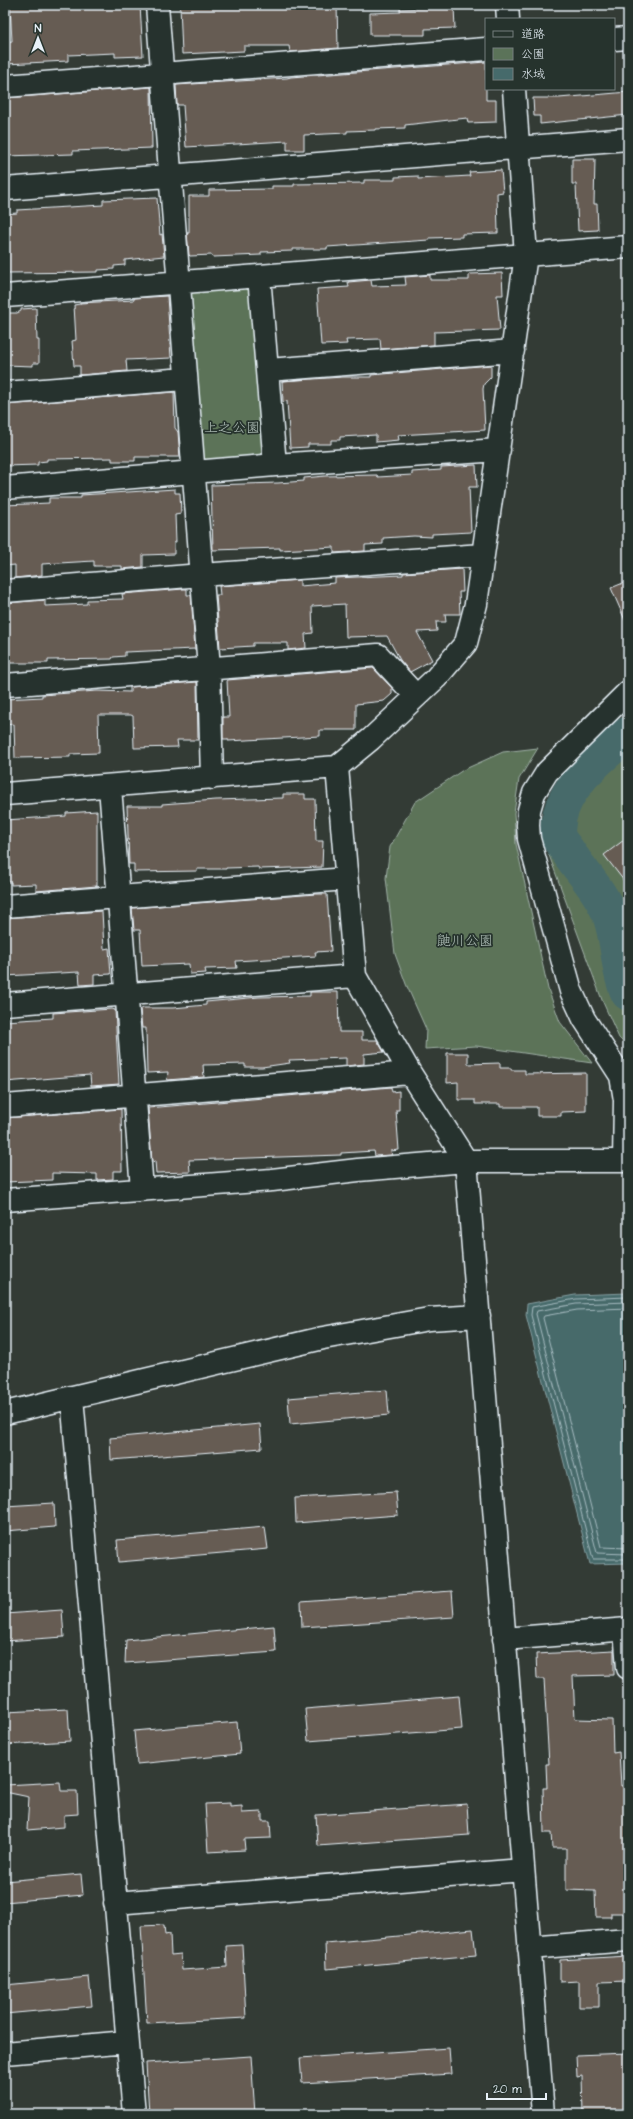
<svg xmlns="http://www.w3.org/2000/svg" width="633" height="2119" viewBox="0 0 633 2119" font-family="'Architects Daughter','Klee One',sans-serif">
<style>
.green{fill:#5b7359;stroke:#a2b2a8}
.water{fill:#466a6b;stroke:#87a0a3}
.lines{fill:none;stroke-linecap:round;stroke-linejoin:round}
.shore{stroke:#a7bbc0;stroke-width:1}
.river{stroke:#466a6b;stroke-width:35}
.building{fill:#665b53;stroke:#e8f1f8}
.minor-casing{stroke:#e8f1f8;stroke-width:25}
.minor{stroke:#26332d;stroke-width:22}
.labels{text-anchor:middle;dominant-baseline:central;stroke-width:3.5;stroke-linejoin:round;paint-order:stroke}
.park-label{font-size:14px;fill:#b0bfb8;stroke:#26332d}
</style>
<rect width="100%" height="100%" fill="#333b35"/>
<filter id="ink" filterUnits="userSpaceOnUse"><feTurbulence type="fractalNoise" baseFrequency=".025" numOctaves="2"/><feDisplacementMap in="SourceGraphic" scale="8" xChannelSelector="R" yChannelSelector="G"/><feConvolveMatrix kernelMatrix="1 2 1 2 8 2 1 2 1" color-interpolation-filters="sRGB"/></filter>
<g filter="url(#ink)">
<!-- green -->
<path class="green" d="M 249,287 L 269,460 L 201,466 L 190,292 Z
M 628,714 L 628,727 L 605,737 Z
M 538,748 L 519,779 L 514,813 L 516,844 L 548,989 L 560,1022 L 592,1063 L 476,1046 L 425,1049 L 426,1029 L 406,984 L 395,954 L 386,878 L 390,847 L 415,802 L 463,770 L 503,752 Z
M 628,753 L 628,955 L 610,909 L 592,874 L 569,845 L 563,827 L 572,808 Z
M 546,847 L 569,857 L 598,898 L 628,984 L 628,1047 L 619,1038 L 602,1000 Z"/>
<!-- water -->
<path class="water" d="M 628,1293 L 628,1563 L 590,1564 L 526,1315 L 527,1304 L 575,1295 Z"/>
<g class="lines">
<!-- shore -->
<path class="shore" d="M 628,1297 L 576,1299 L 532,1307 L 531,1315 L 593,1559 L 628,1559
M 628,1302 L 576,1304 L 537,1311 L 536,1314 L 597,1553 L 628,1554
M 628,1308 L 577,1310 L 544,1316 L 543,1318 L 601,1547 L 628,1548"/>
<!-- river -->
<path class="river" d="M 628,734 C 600,757 561,788 558,826 C 558,828 557,832 557,835 C 559,840 564,846 567,850 C 581,872 601,891 610,916 C 619,941 617,969 628,993"/>
</g>
<!-- building -->
<path class="building" d="M 52,5 L 140,5 L 143,56 L 115,57 L 115,53 L 68,55 L 68,61 L 5,64 L 5,42 L 12,41 L 10,6 Z
M 180,5 L 337,5 L 338,48 L 290,52 L 289,46 L 244,46 L 244,51 L 182,54 Z
M 454,7 L 455,28 L 425,29 L 425,35 L 370,35 L 370,13 L 400,12 L 400,9 Z
M 486,62 L 486,100 L 496,100 L 496,122 L 468,123 L 467,118 L 405,125 L 405,128 L 375,129 L 375,130 L 347,131 L 347,133 L 304,135 L 304,150 L 287,150 L 287,141 L 186,147 L 183,105 L 177,105 L 176,85 L 287,78 L 291,77 Z
M 151,87 L 152,148 L 73,151 L 73,154 L 5,156 L 6,98 Z
M 628,92 L 628,115 L 540,124 L 540,116 L 534,116 L 533,98 L 559,98 Z
M 572,159 L 595,159 L 594,204 L 597,204 L 598,230 L 578,231 L 576,184 L 572,184 Z
M 501,170 L 503,192 L 497,193 L 498,233 L 462,234 L 462,237 L 429,238 L 429,240 L 327,247 L 327,249 L 293,249 L 293,251 L 261,252 L 261,255 L 213,257 L 212,255 L 190,256 L 189,255 L 187,233 L 189,233 L 189,196 L 209,196 L 209,190 L 272,189 L 272,186 L 294,186 L 294,184 L 364,183 L 364,180 L 395,180 L 395,177 L 418,176 L 418,179 L 470,176 L 469,172 Z
M 157,198 L 160,235 L 162,234 L 164,256 L 125,260 L 125,265 L 114,266 L 114,269 L 98,270 L 98,272 L 5,273 L 5,214 L 17,213 L 17,210 L 103,205 L 103,200 Z
M 502,273 L 503,295 L 497,295 L 500,330 L 434,332 L 434,345 L 381,349 L 380,339 L 346,340 L 347,344 L 321,345 L 317,289 L 349,287 L 348,282 L 371,280 L 372,286 L 406,285 L 405,277 L 430,275 L 430,280 L 469,280 L 469,274 Z
M 167,296 L 171,358 L 126,360 L 127,371 L 80,375 L 80,366 L 74,366 L 72,341 L 76,340 L 74,305 L 80,304 L 80,303 L 134,300 L 134,298 Z
M 36,308 L 37,340 L 39,340 L 39,363 L 33,363 L 33,366 L 5,365 L 5,313 L 17,313 L 21,311 L 21,309 Z
M 491,365 L 491,377 L 484,384 L 483,389 L 485,430 L 398,435 L 399,440 L 376,442 L 376,435 L 340,437 L 340,440 L 331,440 L 331,444 L 308,444 L 308,447 L 290,448 L 287,401 L 283,402 L 282,381 L 343,377 L 371,377 L 371,375 Z
M 174,392 L 175,428 L 178,432 L 180,457 L 135,457 L 135,461 L 112,461 L 112,458 L 47,459 L 47,461 L 38,462 L 38,465 L 5,466 L 5,405 Z
M 476,465 L 477,487 L 469,487 L 471,532 L 432,534 L 432,537 L 414,536 L 383,538 L 383,544 L 365,545 L 365,551 L 334,553 L 334,547 L 280,550 L 280,548 L 213,550 L 211,485 L 278,483 L 304,481 L 304,478 L 325,476 L 377,475 L 378,477 L 412,475 L 412,472 L 441,470 L 441,467 Z
M 175,489 L 175,493 L 180,493 L 181,514 L 175,515 L 176,542 L 174,542 L 174,554 L 143,555 L 143,567 L 122,569 L 122,566 L 94,566 L 94,561 L 42,564 L 42,575 L 15,578 L 15,565 L 5,566 L 5,505 L 49,503 L 49,498 L 81,498 L 81,495 Z
M 462,569 L 463,592 L 459,592 L 460,614 L 445,614 L 446,622 L 436,622 L 437,631 L 417,632 L 432,660 L 410,672 L 400,660 L 387,636 L 346,637 L 345,604 L 312,606 L 313,633 L 305,634 L 306,648 L 288,650 L 288,643 L 253,643 L 253,646 L 220,648 L 216,595 L 220,595 L 219,586 L 300,580 L 300,586 L 335,583 L 335,578 L 403,575 L 403,573 Z
M 628,581 L 628,627 L 611,588 Z
M 183,589 L 187,589 L 187,595 L 191,595 L 195,649 L 125,652 L 125,656 L 113,657 L 112,659 L 48,660 L 48,663 L 5,663 L 5,603 L 45,600 L 45,606 L 87,604 L 87,600 L 123,599 L 122,594 Z
M 373,668 L 392,688 L 392,694 L 384,701 L 356,704 L 356,730 L 320,730 L 320,736 L 228,741 L 228,739 L 223,739 L 223,717 L 229,717 L 227,680 Z
M 197,682 L 198,740 L 177,740 L 178,747 L 134,748 L 133,716 L 131,715 L 98,715 L 99,753 L 70,754 L 70,757 L 15,758 L 14,724 L 5,725 L 5,699 L 42,697 L 42,695 L 97,691 L 130,692 L 130,687 Z
M 283,794 L 305,794 L 305,799 L 315,799 L 316,841 L 323,841 L 322,867 L 259,869 L 258,867 L 226,868 L 226,869 L 197,869 L 197,871 L 134,872 L 134,864 L 129,864 L 127,806 L 162,806 L 162,804 L 216,800 L 283,798 Z
M 97,811 L 97,886 L 36,891 L 36,884 L 11,885 L 11,882 L 5,882 L 5,820 L 66,816 L 66,813 Z
M 628,837 L 628,886 L 604,855 Z
M 316,894 L 327,894 L 331,951 L 315,952 L 316,956 L 236,961 L 237,968 L 205,969 L 206,973 L 190,974 L 189,964 L 142,966 L 140,930 L 134,930 L 132,908 Z
M 102,911 L 104,949 L 109,948 L 111,974 L 94,975 L 94,984 L 80,985 L 79,972 L 5,976 L 5,918 Z
M 310,992 L 338,992 L 339,1032 L 362,1032 L 362,1040 L 377,1040 L 384,1052 L 364,1054 L 364,1064 L 346,1066 L 346,1058 L 289,1060 L 290,1063 L 262,1067 L 245,1067 L 245,1064 L 203,1065 L 204,1077 L 167,1080 L 168,1072 L 147,1073 L 146,1028 L 142,1028 L 140,1010 L 143,1008 L 173,1008 L 206,1005 L 206,1002 L 259,997 L 310,996 Z
M 112,1009 L 115,1010 L 119,1084 L 91,1086 L 90,1075 L 5,1082 L 5,1021 L 53,1018 L 53,1013 Z
M 447,1053 L 468,1053 L 468,1064 L 500,1063 L 500,1068 L 511,1068 L 511,1070 L 525,1070 L 525,1074 L 586,1073 L 586,1111 L 561,1112 L 561,1116 L 537,1116 L 537,1107 L 500,1107 L 500,1104 L 475,1104 L 475,1100 L 458,1100 L 458,1082 L 447,1083 Z
M 391,1087 L 392,1092 L 399,1091 L 399,1110 L 396,1110 L 399,1150 L 391,1151 L 392,1155 L 375,1156 L 374,1151 L 341,1153 L 341,1155 L 189,1160 L 190,1172 L 156,1173 L 155,1161 L 152,1162 L 148,1108 Z
M 121,1109 L 122,1171 L 113,1171 L 113,1179 L 97,1180 L 97,1174 L 52,1173 L 52,1180 L 5,1182 L 5,1118 Z
M 387,1390 L 389,1415 L 290,1424 L 288,1398 Z
M 260,1424 L 262,1448 L 111,1460 L 110,1438 Z
M 396,1492 L 398,1515 L 296,1523 L 295,1498 Z
M 54,1503 L 55,1527 L 5,1531 L 5,1506 Z
M 265,1527 L 268,1549 L 119,1562 L 117,1540 Z
M 452,1591 L 454,1617 L 302,1627 L 301,1602 Z
M 62,1610 L 64,1637 L 5,1641 L 5,1614 Z
M 274,1626 L 276,1652 L 125,1663 L 126,1640 Z
M 614,1650 L 614,1675 L 573,1676 L 575,1719 L 612,1720 L 613,1753 L 619,1752 L 621,1786 L 627,1785 L 628,1913 L 611,1913 L 611,1917 L 596,1917 L 595,1891 L 566,1890 L 566,1848 L 552,1848 L 551,1833 L 544,1833 L 543,1788 L 547,1788 L 546,1764 L 549,1764 L 544,1679 L 537,1679 L 536,1654 Z
M 459,1696 L 462,1729 L 308,1741 L 305,1709 Z
M 68,1709 L 70,1741 L 5,1745 L 5,1712 Z
M 237,1722 L 240,1754 L 137,1764 L 134,1731 Z
M 60,1782 L 61,1791 L 77,1791 L 78,1814 L 64,1815 L 64,1827 L 27,1830 L 29,1797 L 5,1792 L 5,1785 Z
M 230,1803 L 230,1807 L 242,1806 L 242,1813 L 262,1812 L 262,1821 L 270,1821 L 271,1838 L 244,1839 L 245,1850 L 208,1852 L 205,1804 Z
M 467,1804 L 469,1835 L 318,1846 L 316,1815 Z
M 81,1874 L 83,1895 L 5,1902 L 5,1881 Z
M 164,1925 L 165,1935 L 170,1934 L 171,1955 L 181,1954 L 182,1970 L 227,1967 L 226,1946 L 242,1945 L 246,2018 L 147,2023 L 141,1926 Z
M 473,1929 L 476,1955 L 326,1969 L 325,1943 Z
M 628,1956 L 628,1981 L 599,1982 L 599,2007 L 579,2007 L 579,1981 L 560,1982 L 560,1960 Z
M 89,1977 L 92,2006 L 5,2014 L 5,1985 Z
M 449,2048 L 451,2074 L 302,2083 L 300,2058 Z
M 628,2053 L 628,2114 L 583,2114 L 582,2076 L 577,2077 L 576,2055 Z
M 251,2056 L 255,2114 L 149,2114 L 146,2063 Z"/>
<g class="lines">
<!-- minor casing -->
<g class="minor-casing">
<path id="minor" d="M 157,5 L 209,668 L 212,778
M 507,5 L 508,19
M 614,39 L 628,38
M 5,86 L 486,49
M 5,189 L 628,139
M 259,276 L 275,465
M 5,296 L 628,247
M 268,370 L 513,351
M 5,393 L 185,379
M 5,488 L 275,465 L 499,450
M 5,591 L 201,575 L 482,555
M 5,685 L 378,655 L 416,696
M 337,767 L 355,976 L 410,1073 L 466,1161 L 543,2114
M 110,787 L 142,1189
M 5,794 L 337,767 L 371,739 L 436,678 L 466,643 L 476,604 L 526,255 L 514,89
M 5,906 L 346,879
M 5,1004 L 355,976
M 5,1106 L 410,1073
M 624,1161 L 625,1100 L 621,1076 L 584,1019 L 571,991 L 529,839 L 528,825 L 529,810 L 534,793 L 547,772 L 628,692
M 5,1200 L 272,1180 L 358,1170 L 466,1161 L 628,1161
M 72,1397 L 134,2114
M 5,1413 L 323,1338 L 429,1319 L 479,1316
M 625,1629 L 628,1668
M 504,1639 L 628,1629
M 115,1903 L 523,1870
M 529,1948 L 628,1940
M 5,2053 L 127,2042"/>
</g>
<!-- minor -->
<use href="#minor" class="minor"/>
</g>
</g>
<g class="labels">
<!-- park labels -->
<g class="park-label">
<text x="232" y="428">上之公園</text>
<text x="465" y="941">鼬川公園</text>
</g>
</g>
<!-- margin -->
<rect width="633" height="2119" fill="none" stroke="#26332d" stroke-width="20"/>
<rect x="10" y="10" width="613" height="2099" fill="none" stroke="#e8f1f8" stroke-width="1.5" filter="url(#ink)"/>
<!-- legend -->
<rect x="485" y="18" width="130" height="72" fill="#26332d" stroke="#747f7e"/>
<rect x="493" y="31" width="20" height="6" fill="#26332d" stroke="#747f7e"/>
<text x="521" y="38" font-size="12" fill="#e8f1f8">道路</text>
<rect x="493" y="48" width="20" height="12" fill="#5b7359" stroke="#747f7e"/>
<text x="521" y="58" font-size="12" fill="#e8f1f8">公園</text>
<rect x="493" y="68" width="20" height="12" fill="#466a6b" stroke="#747f7e"/>
<text x="521" y="78" font-size="12" fill="#e8f1f8">水域</text>
<!-- north arrow -->
<g transform="translate(38 38)" stroke="#26332d" stroke-width="3" paint-order="stroke">
<path d="M0-3L7 15L0 10L-7 15Z" fill="#e8f1f8"/>
<text y="-6" font-size="11" font-weight="bold" text-anchor="middle" fill="#e8f1f8">N</text>
</g>
<!-- scale -->
<path d="M487 2093v6h59v-6" fill="none" stroke="#e8f1f8" stroke-width="2"/>
<text x="493" y="2093" font-size="12" fill="#e8f1f8" stroke="#26332d" stroke-width="3" paint-order="stroke">20 m</text>
</svg>
